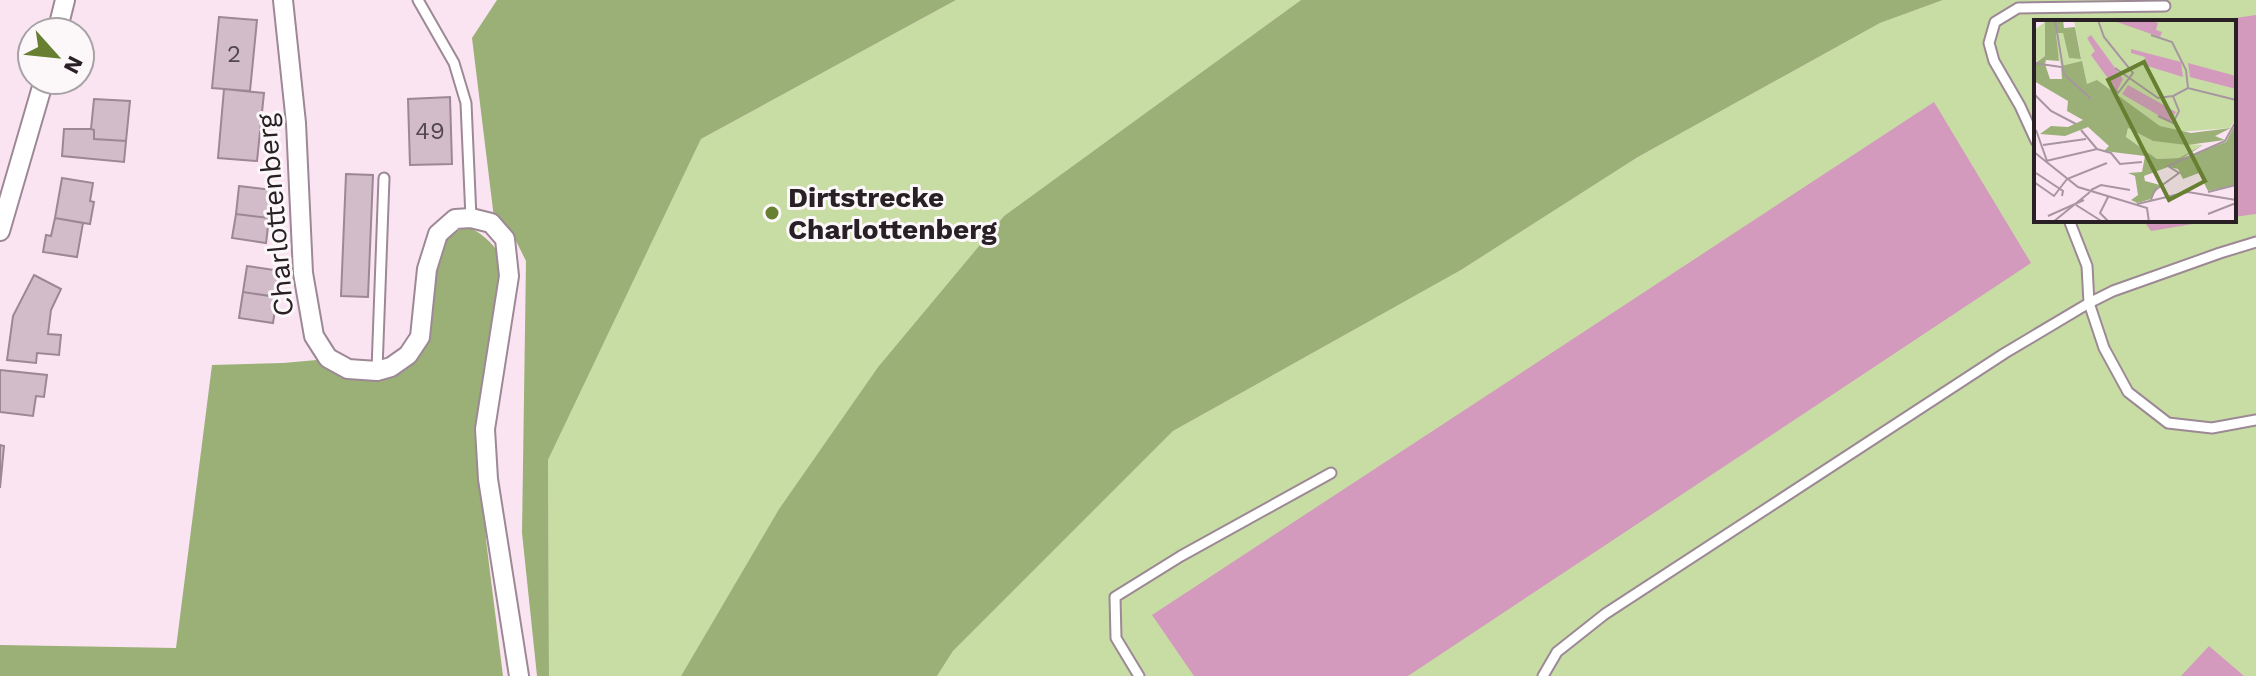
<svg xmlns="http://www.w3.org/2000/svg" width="2256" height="676" viewBox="0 0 2256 676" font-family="'Work Sans',sans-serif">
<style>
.green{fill:#c8dda4;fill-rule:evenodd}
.forest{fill:#9bb076}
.water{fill:#d39abe}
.building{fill:#d2bcca;stroke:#9c8794;stroke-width:2}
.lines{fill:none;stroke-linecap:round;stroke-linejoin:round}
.lane-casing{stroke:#9d8895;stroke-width:13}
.street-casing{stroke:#9d8895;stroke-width:22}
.lane{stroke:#fff;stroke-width:9}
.street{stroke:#fff;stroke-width:18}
.poi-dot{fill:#667f31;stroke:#fcf8fa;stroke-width:3}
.labels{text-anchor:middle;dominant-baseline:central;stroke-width:6;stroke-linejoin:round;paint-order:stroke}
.number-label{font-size:24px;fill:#52474e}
.poi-label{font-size:28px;font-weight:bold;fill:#282025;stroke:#fcf8fa;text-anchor:start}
.street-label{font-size:28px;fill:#282025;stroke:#fcf8fa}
.inset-road{fill:none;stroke:#a796a0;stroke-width:2}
.view{fill:#667f31;fill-opacity:0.15;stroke:#667f31;stroke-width:4}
.inset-edge{fill:none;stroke:#282025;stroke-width:4}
</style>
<rect width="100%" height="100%" fill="#fbe4f2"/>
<!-- green -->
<path class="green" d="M 956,0 L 1301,0 L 1004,216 L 878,367 L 779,509 L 681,676 L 549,676 L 548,460 L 701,139 Z
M 1943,0 L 2256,0 L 2256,676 L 937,676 L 953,651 L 1173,431 L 1461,270 L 1638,157 L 1880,23 ZM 2036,22 L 2234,22 L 2234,220 L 2036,220 Z"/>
<!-- forest -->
<path class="forest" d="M 497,0 L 956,0 L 701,139 L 548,460 L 549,676 L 537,676 L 522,533 L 526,261 L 514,237 L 496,222 L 494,218 L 472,38 Z
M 1301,0 L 1943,0 L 1880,23 L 1638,157 L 1461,270 L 1173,431 L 953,651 L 937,676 L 681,676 L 779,509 L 878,367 L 1004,216 Z
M 465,226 C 484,233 499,248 505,267 L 483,430 L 486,540 L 503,676 L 0,676 L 0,645 L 176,648 L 212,365 L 283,363 L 328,359 L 348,370 L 407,359 L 444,240 Z"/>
<!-- water -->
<path class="water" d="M 2256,15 L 2256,214 L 2234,217 L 2234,22 L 2207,22 Z
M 1934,102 L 2031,263 L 1408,676 L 1194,676 L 1152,615 Z
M 2143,220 L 2217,220 L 2151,231 Z
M 2209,646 L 2244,676 L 2181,676 Z"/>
<!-- building -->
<path class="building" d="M 219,17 L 257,20 L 250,91 L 212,88 Z
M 224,89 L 264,93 L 257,161 L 218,158 Z
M 450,97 L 452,164 L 410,165 L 408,99 Z
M 94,99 L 130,101 L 126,141 L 94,139 L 94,130 L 91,129 Z
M 64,129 L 91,129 L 94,130 L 94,139 L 126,141 L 124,162 L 62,156 Z
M 346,174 L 373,175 L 368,297 L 341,296 Z
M 62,178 L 93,183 L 90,201 L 94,202 L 90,224 L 55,218 Z
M 239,186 L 273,190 L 269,218 L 236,214 Z
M 236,214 L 269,218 L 266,243 L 232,238 Z
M 55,218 L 83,223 L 77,257 L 43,252 L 46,235 L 51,236 Z
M 247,266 L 281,271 L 277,297 L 243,292 Z
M 34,275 L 61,289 L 51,310 L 48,334 L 61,335 L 59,355 L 37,353 L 36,363 L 7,360 L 13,316 Z
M 243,292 L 277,297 L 273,323 L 239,318 Z
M 0,370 L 47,375 L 44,397 L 36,396 L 33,416 L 0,412 Z
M 0,445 L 4,446 L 0,488 Z"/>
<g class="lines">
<!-- lane casing -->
<g class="lane-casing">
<path id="lane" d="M 418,0 L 454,63 L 466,103 L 471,218
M 2036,141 L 2020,106 L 1994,61 L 1989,43 L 1995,22 L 2018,8 L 2165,6
M 2069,220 L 2087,266 L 2089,303 L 2104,348 L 2128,392 L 2168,423 L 2212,428 L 2256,420
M 377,370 L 384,178
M 1139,676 L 1116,638 L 1115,597 L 1181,556 L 1331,473
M 1543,676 L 1557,652 L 1605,614 L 2005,353 L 2089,303 L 2113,291 L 2220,253 L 2256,242"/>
</g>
<!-- street casing -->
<g class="street-casing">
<path id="street" d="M 283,0 L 296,123 L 303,273 L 314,336 L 328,358 L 348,369 L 377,371 L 391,367 L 408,355 L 420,337 L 427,269 L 438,234 L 455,219 L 471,218 L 491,223 L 505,239 L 509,276 L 485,429 L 488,479 L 519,676
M 57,32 L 65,0
M 0,231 L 44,80"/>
</g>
<!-- lane -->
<use href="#lane" class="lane"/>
<!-- street -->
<use href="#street" class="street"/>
</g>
<!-- markers -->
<circle class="poi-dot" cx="772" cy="213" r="8"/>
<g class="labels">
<!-- number labels -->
<g class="number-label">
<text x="234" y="54">2</text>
<text x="430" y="131">49</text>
</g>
<!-- poi labels -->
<g class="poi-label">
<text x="788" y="197">Dirtstrecke<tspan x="788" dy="32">Charlottenberg</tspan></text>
</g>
<!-- street labels -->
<g class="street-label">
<text transform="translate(275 215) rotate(-95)">Charlottenberg</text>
</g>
</g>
<!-- overview -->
<g transform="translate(2034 20)">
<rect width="202" height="202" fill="#fbe4f2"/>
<path d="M 40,0 L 202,0 L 202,98 L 196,108 L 144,112 L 126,106 L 71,66 L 53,65 L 48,42 L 27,46 L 24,35 L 22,13 L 29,13 L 34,29 L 47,38 ZM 11,2 L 11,36 L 0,43 L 0,10 ZM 94,108 L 119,121 L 169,125 L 145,138 L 123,139 L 92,117 Z" fill="#c8dda4"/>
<path d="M 11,0 L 29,0 L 30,8 L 41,7 L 47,39 L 35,38 L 29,13 L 22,13 L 25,41 L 12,40 L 11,44 L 16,59 L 28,59 L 27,46 L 48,41 L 53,64 L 63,60 L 126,106 L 157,113 L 197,108 L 181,116 L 191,120 L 153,125 L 119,121 L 94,108 L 92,117 L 123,139 L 145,138 L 169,125 L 149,138 L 192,122 L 202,103 L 202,165 L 174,171 L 165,153 L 149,159 L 144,149 L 134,147 L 110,156 L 111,161 L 126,165 L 117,179 L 103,183 L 97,180 L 104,175 L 101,156 L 94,153 L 108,152 L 111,136 L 70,131 L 75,126 L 54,107 L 31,116 L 6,114 L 17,106 L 34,107 L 49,100 L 33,91 L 34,81 L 0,61 L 0,44 L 11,36 Z" fill="#9bb076"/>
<path d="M 77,0 L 115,0 L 124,3 L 122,10 L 128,12 L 126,17 ZM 57,15 L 89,59 L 83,71 L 57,35 L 61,31 L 53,18 ZM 97,29 L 147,42 L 149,57 L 110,45 L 111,37 L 97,33 ZM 154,43 L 202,56 L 202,69 L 156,57 ZM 94,65 L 142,92 L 136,102 L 88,74 Z" fill="#d39abe"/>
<path class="inset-road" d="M 21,0 L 30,54 L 57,79M 64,0 L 70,17 L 99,53 L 84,73 L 77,65M 117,15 L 138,22 L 152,50 L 154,68M 0,43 L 27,47M 81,48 L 124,78 L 139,76M 0,74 L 17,91 L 42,104M 124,96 L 139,103 L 145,91 L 139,76 L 154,68 L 202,80M 2,110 L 13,141M 47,110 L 63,129M 9,125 L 52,119M 0,132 L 44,167 L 113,188 L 115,202M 12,141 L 63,129 L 77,133 L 86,144 L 108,142M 2,153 L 29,171 L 28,176M 0,162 L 20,176 L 33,159 L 73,143M 57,170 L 67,165 L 96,170M 174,172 L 202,165M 74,177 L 66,193 L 75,202M 117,180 L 120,171 L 145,153 L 134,146 L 191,121 L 202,101M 103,184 L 154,172 L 202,180M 42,185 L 69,202M 174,194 L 202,183M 14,196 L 50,180M 19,202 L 56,172"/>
<path class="view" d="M 110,42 L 171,161 L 135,180 L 74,60 Z"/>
<rect width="202" height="202" class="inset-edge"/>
</g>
<!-- north arrow -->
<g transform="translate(56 56) rotate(117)"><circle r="38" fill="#fcf8fa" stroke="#a7a2a5" stroke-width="2"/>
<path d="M0-6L14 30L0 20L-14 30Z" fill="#667f31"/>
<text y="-12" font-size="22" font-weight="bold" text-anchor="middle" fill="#282025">N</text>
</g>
</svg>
